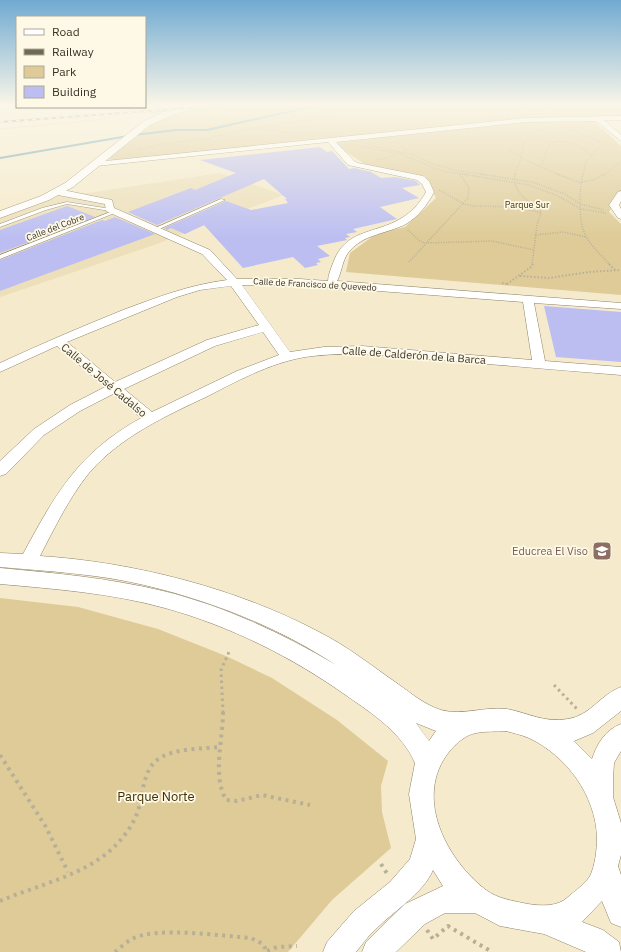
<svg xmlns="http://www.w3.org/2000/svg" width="621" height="952" viewBox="0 0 621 952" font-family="'IBM Plex Sans',sans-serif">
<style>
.built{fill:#ecdfba}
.green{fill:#decb98}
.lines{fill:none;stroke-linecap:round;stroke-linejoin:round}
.stream{stroke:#5c9ab0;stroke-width:2}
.building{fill:#bcbef1}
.service-casing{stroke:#8d8368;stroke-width:1}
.minor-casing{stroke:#8d8368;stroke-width:1}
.tertiary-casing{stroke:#8d8368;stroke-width:1}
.path-far4{stroke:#b8af97;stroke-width:1;stroke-dasharray:1 1.5;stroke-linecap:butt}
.path-far3{stroke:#b8af97;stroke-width:1.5;stroke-dasharray:1 1.5;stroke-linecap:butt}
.path-far2{stroke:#b8af97;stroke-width:2;stroke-dasharray:1.5 2;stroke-linecap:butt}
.path-far1{stroke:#b8af97;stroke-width:3;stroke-dasharray:2.5 3.5;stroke-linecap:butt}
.path{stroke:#b8af97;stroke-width:4;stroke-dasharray:3 4.5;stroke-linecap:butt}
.service{fill:#fff;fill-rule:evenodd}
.minor{fill:#fff;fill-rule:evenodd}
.tertiary{fill:#fff;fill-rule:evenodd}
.rail-casing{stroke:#6e6857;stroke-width:2}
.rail{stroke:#fef8e6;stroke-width:1.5;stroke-dasharray:4;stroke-linecap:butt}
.labels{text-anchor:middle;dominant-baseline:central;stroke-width:3.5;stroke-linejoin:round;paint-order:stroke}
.far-park-label{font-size:9px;fill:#3e3004;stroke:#fef8e6}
.far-street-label{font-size:9px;fill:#373327;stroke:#fef8e6}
.street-label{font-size:11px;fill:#373327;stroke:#fef8e6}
.education-label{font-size:11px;fill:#785e54;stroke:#fef8e6;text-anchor:end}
.near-park-label{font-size:13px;fill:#3e3004;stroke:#fef8e6}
</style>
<rect width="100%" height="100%" fill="#f5eacc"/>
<!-- built -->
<path class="built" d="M 220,173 L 284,195 L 154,245 L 0,297 L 0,215 L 58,192 L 75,195 Z"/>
<!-- green -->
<path class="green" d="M 254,105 L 621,105 L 621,116 L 524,118 L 108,161 C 113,153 122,147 128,142 C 168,105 204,108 254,105 Z
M 594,121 L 621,146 L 621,190 L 609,212 L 621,224 L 621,295 L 346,272 L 350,253 L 376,234 L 405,227 L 436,198 L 425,176 L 366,165 L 333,143 L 524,122 Z
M 0,598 L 78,607 L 158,629 L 226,656 L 272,678 L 337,720 L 388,761 L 381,786 L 382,812 L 391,848 L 332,900 L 288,952 L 0,952 Z"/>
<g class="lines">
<!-- stream -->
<path class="stream" d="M 134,135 L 176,130 L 207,130 L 319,105
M 0,158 L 128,136"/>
</g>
<!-- building -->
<path class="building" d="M 320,147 L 327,152 L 332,151 L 349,169 L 354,168 L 371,172 L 381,178 L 395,177 L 416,181 L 420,185 L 402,188 L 419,198 L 380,207 L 397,219 L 353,229 L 357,232 L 346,234 L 350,237 L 345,238 L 347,240 L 317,246 L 330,256 L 318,259 L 321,262 L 316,263 L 318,265 L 305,268 L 293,257 L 243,268 L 204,225 L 185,234 L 171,228 L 167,230 L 164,228 L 226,201 L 251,210 L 288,203 L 285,199 L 287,199 L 264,179 L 157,225 L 128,212 L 191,188 L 195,190 L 236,173 L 200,160 Z
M 67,206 L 95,217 L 0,253 L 0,230 Z
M 115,217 L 155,234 L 0,291 L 0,260 L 102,220 L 105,221 Z
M 544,306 L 621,312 L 621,362 L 556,357 Z"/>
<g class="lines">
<!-- service casing -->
<g class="service-casing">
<path id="service" d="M 113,107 L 124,107 L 172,113 L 170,114 Z
M 221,199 L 225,200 L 157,230 L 153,229 Z
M 67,202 L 111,209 L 109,210 L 104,210 L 67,204 L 46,210 L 0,227 L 0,224 L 42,208 Z
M 113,211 L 117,212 L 0,259 L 0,255 Z"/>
</g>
<!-- minor casing -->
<g class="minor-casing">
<path id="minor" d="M 621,116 L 621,120 L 604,120 L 621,135 L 621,141 L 596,121 L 526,122 L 336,142 L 354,161 L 358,163 L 423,176 L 429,181 L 434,192 C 428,204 418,217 406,224 C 387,234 362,234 348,253 C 342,261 342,272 337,281 L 621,303 L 621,309 L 534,303 L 545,361 L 621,367 L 621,375 C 560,370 500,365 439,360 C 397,357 355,351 313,356 C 276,360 241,379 208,396 C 166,416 121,436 89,473 C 69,498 55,527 40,556 C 133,562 236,588 319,632 C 347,646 372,666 398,684 C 412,694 425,705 441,710 C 462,716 486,706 507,709 C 529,713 543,723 568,719 C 590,716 601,694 621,687 L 621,711 L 593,733 L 574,741 L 592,759 C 597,744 605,730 621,724 L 621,751 L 614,763 L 613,779 L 613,797 L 621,823 L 621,855 L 618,866 L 621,875 L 621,927 L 611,923 L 602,901 L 582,922 L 603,930 L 619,942 L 621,952 L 586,952 L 544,934 L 500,926 L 475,913 L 445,913 L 425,924 L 396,952 L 362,952 L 366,942 L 405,904 L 443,886 L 433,870 C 423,894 392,912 374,931 C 367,937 362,945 356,952 L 323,952 L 327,942 L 354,911 L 390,882 L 410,859 L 416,839 L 409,794 L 415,763 C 402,733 373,714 347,696 C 292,657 230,626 165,608 C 111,593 55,589 0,584 L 0,568 C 55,573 109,578 163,591 C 224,606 282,633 336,665 C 278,627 212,601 144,585 C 99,574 46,571 0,567 L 0,553 L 23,554 C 56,493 78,453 141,418 L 113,394 L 80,411 L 44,435 L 6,474 L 0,476 L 0,461 L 34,429 L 70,405 L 105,387 L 57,346 L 0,372 L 0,363 C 41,344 81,327 123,310 C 158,297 189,285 227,280 L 202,254 L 106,211 L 105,204 L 58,195 L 54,192 L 58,189 L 112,200 L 114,208 L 210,250 L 237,279 L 300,279 L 328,281 C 328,275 331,269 333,263 C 345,229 375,234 400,219 C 411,213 420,203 426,192 L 422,184 L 417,180 L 348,165 L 328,142 L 96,166 L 92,164 L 96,162 L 526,118 ZM 242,285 L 300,285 L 523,302 L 532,360 L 362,346 L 324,347 L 290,352 ZM 231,286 L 259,325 L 207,340 L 115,382 L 67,342 L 177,297 L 200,290 ZM 263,332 L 279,355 L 237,371 L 152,412 L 124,389 L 215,346 ZM 416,723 L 436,731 L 429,741 ZM 506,731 C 513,733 522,735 529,738 C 567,756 596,796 597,838 C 597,849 595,866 590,876 C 585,884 575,891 568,897 C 558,907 541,906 528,904 C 514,901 498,899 486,890 C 448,861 415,801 446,756 C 452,747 464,735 476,733 C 485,731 496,732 506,731 Z
M 621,191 L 621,201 L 619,205 L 621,209 L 621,219 L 618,218 L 609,205 L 618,192 Z"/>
</g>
<!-- tertiary casing -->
<g class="tertiary-casing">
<path id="tertiary" d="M 191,105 L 203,105 L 173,115 L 150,125 L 73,187 L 49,200 L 0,218 L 0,211 L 41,196 L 65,183 L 144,121 L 167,111 Z"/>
</g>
<!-- path-far4 -->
<path class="path-far4" d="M 458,105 L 493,113
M 508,113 C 524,102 544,107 563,109
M 252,128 L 300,134
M 0,129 L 98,120 L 118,115
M 569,129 L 600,142 L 601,145 L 586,162 L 583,175
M 249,141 L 246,136 L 253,129
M 397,142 L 406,150 L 404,152
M 372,146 L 414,155 L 432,164 L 459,171 L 487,175
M 361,147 L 400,154 L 442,171 L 468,175
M 509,149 L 525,160 L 560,175
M 139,150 L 162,144 L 206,139 L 262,126 L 324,118 L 347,108 L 363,105
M 377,160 L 397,155
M 539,167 L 543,162 L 548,146 C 561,135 580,145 591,155
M 515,175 C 516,169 520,163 521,157 C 525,138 525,138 543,129
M 604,175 L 621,161"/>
<!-- path-far3 -->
<path class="path-far3" d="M 462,174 L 529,185 L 558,196 L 581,209 L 606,213
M 480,174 L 532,182 L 565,194 L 580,204 L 604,210
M 515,174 C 512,192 527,200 540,210 L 541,213 L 537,225 L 532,265
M 557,174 L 581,183
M 583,174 C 579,190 578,222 586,236 C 591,246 602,256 610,265
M 582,182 L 593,180 L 605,174
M 439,190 L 464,204 L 473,206 L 517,207 L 541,213
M 408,230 L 420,241 L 425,243 L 492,241 L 534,250
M 535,235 L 563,232 L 586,237
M 409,262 L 468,198 L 469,188 L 460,174"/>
<!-- path-far2 -->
<path class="path-far2" d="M 609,264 L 615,270
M 520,276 L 549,278 L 589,272 L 621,270
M 502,283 L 507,284
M 507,284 L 531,267 L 533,264"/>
<!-- path-far1 -->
<path class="path-far1" d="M 554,685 L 577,709
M 223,713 L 221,670 L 229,652"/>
<!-- path -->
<path class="path" d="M 223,712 C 223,740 212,774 226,800 L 237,801 L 262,795 L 310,805
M 0,755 L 46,827 L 68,872
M 381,864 L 388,875
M 0,901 C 37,885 83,876 113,848 C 122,839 131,828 136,816 C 144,798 141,769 160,758 C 176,748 202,749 220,747
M 427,930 L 433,939 L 448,926 L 492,952
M 267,951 L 277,947 L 297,946
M 115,952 C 120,948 126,942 132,939 C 156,926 222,936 251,938 L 263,944 L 267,952"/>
<!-- service -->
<use href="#service" class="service"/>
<!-- minor -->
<use href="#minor" class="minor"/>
<!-- tertiary -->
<use href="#tertiary" class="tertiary"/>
<!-- rail casing -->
<g class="rail-casing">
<path id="rail" d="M 0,122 L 229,105"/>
</g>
<!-- rail -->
<use href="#rail" class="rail"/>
</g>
<!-- sky -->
<linearGradient id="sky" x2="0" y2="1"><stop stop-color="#70aad2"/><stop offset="0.44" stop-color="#faf6e8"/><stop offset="1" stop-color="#faf6e8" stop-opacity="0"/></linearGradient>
<rect width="621" height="238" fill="url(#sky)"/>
<!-- icons -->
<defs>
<g id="school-square" transform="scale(1)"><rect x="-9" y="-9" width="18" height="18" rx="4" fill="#8d6e63" stroke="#fef8e6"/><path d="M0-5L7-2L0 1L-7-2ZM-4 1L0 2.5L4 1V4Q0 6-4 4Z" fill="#fff"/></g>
</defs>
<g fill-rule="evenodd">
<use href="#school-square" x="602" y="551"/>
</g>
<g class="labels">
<!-- far-park labels -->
<g class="far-park-label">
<text x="527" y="204">Parque Sur</text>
</g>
<!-- far-street labels -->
<g class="far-street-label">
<text transform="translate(55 227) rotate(-21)">Calle del Cobre</text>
<text transform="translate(315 284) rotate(3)">Calle de Francisco de Quevedo</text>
</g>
<!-- street labels -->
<g class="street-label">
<text transform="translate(414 355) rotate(4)">Calle de Calderón de la Barca</text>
<text transform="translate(104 380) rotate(40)">Calle de José Cadalso</text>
</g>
<!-- education labels -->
<g class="education-label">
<text x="588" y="551">Educrea El Viso</text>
</g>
<!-- near-park labels -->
<g class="near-park-label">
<text x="156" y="796">Parque Norte</text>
</g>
</g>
<!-- legend -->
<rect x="16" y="16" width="130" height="92" fill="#fef8e6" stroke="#aea99a"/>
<rect x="24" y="29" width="20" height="6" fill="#ffffff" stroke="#aea99a"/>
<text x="52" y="36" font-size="12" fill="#373327">Road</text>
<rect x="24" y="49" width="20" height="6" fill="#6e6857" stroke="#aea99a"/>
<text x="52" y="56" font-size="12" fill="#373327">Railway</text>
<rect x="24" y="66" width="20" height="12" fill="#decb98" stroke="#aea99a"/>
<text x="52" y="76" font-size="12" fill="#373327">Park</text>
<rect x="24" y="86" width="20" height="12" fill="#bcbef1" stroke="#aea99a"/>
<text x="52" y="96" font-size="12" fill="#373327">Building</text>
</svg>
